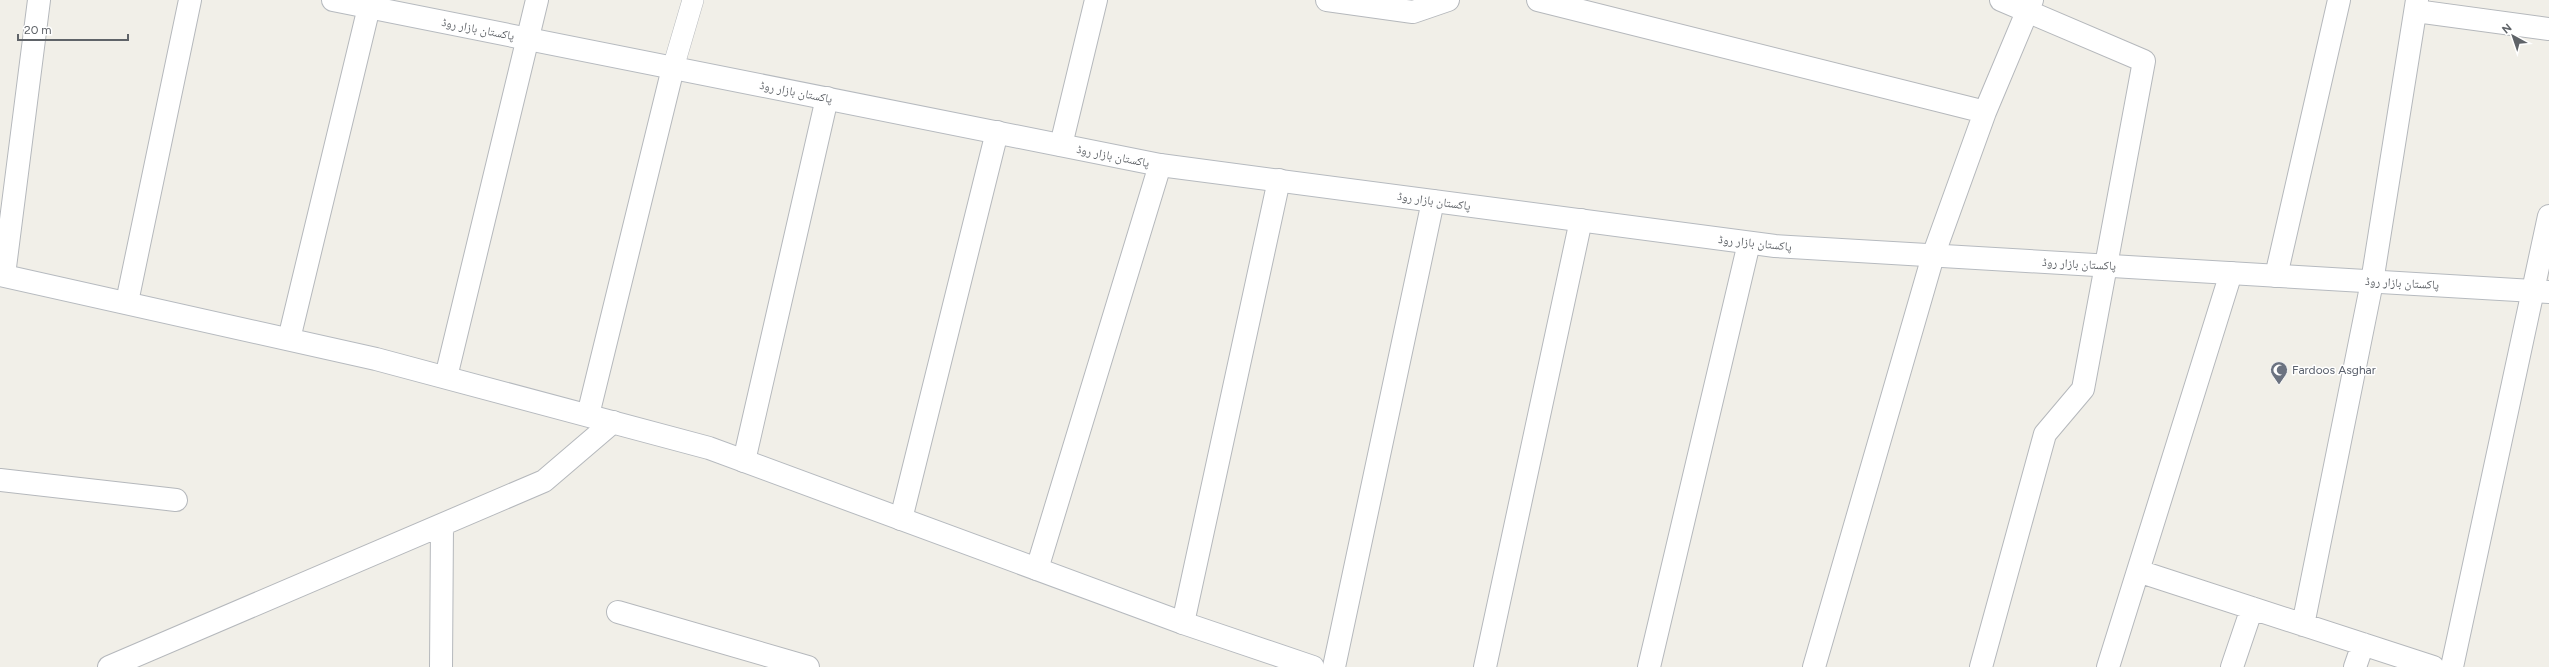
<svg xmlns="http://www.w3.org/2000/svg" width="2549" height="667" viewBox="0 0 2549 667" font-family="Figtree,'Noto Naskh Arabic',sans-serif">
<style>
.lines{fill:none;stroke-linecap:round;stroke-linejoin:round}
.lane-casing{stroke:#b5b8bc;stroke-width:22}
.street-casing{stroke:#b5b8bc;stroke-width:24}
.secondary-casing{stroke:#b6babf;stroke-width:24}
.lane{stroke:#fff;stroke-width:21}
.street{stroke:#fff;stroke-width:22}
.secondary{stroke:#fff;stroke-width:22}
.labels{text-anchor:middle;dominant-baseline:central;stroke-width:3;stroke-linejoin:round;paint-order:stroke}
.street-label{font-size:12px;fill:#5f6368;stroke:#fff}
.worship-label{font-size:12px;fill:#5b616d;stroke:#fff;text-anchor:start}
</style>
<rect width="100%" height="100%" fill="#f1efe8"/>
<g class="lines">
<!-- lane casing -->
<g class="lane-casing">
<path id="lane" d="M 673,68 L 693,0"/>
</g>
<!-- street casing -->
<g class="street-casing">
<path id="street" d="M 1327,0 L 1413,12 L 1448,0
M 1538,0 L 1985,112 L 1933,256 L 1814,667
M 2416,11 L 2549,29
M 1985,112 L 2032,0
M 1061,145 L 1096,0
M 4,275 L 39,0
M 2276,276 L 2339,0
M 127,302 L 190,0
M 289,339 L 369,7
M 446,377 L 537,0
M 588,415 L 673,68
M 744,461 L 827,98
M 0,480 L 176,500
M 901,519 L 997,132
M 1037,569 L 1160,165
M 2138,571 L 2433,667
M 618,612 L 808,667
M 1183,623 L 1279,180
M 2303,625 L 2372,282 L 2417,0
M 109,667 L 544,481 L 613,422
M 441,667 L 442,525
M 1334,667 L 1433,201
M 1485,667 L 1581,220
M 1649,667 L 1749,243
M 1981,667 L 2045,434 L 2083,389 L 2144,61 L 2001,0
M 2108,667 L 2231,273
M 2232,667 L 2252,608
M 2355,667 L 2363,644
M 2452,667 L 2549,216"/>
</g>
<!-- secondary casing -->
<g class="secondary-casing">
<path id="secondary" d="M 333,0 L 1160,165 L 1775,246 L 2549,292
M 0,275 L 376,359 L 709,448 L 1183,623 L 1313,667"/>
</g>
<!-- lane -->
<use href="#lane" class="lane"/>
<!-- street -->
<use href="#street" class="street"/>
<!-- secondary -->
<use href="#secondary" class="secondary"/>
</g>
<!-- icons -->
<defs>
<g id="mosque-pin" transform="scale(0.9)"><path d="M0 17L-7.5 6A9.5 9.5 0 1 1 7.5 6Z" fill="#6b7280" stroke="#fff"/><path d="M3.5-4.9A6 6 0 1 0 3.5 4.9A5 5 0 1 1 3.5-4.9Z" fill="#fff"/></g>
</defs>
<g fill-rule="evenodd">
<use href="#mosque-pin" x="2279" y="370"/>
</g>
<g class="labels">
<!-- street labels -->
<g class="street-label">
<text transform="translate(478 29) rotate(11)">پاکستان بازار روڈ</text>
<text transform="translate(796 92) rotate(11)">پاکستان بازار روڈ</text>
<text transform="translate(1113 156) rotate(11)">پاکستان بازار روڈ</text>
<text transform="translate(1434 201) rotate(8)">پاکستان بازار روڈ</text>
<text transform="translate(1755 243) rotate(6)">پاکستان بازار روڈ</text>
<text transform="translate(2079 264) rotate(3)">پاکستان بازار روڈ</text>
<text transform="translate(2402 283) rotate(3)">پاکستان بازار روڈ</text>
</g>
<!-- worship labels -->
<g class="worship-label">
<text x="2292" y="370">Fardoos Asghar</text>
</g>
</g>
<!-- north arrow -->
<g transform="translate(2513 36) rotate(320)" stroke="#ffffff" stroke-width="3" paint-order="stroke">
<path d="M0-3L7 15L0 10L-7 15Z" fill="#5f6368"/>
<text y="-6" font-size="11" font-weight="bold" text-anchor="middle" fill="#5f6368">N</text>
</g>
<!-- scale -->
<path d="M18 34v6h110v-6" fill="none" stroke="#5f6368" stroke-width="2"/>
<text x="24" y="34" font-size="12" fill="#5f6368" stroke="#ffffff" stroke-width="3" paint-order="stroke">20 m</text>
</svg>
